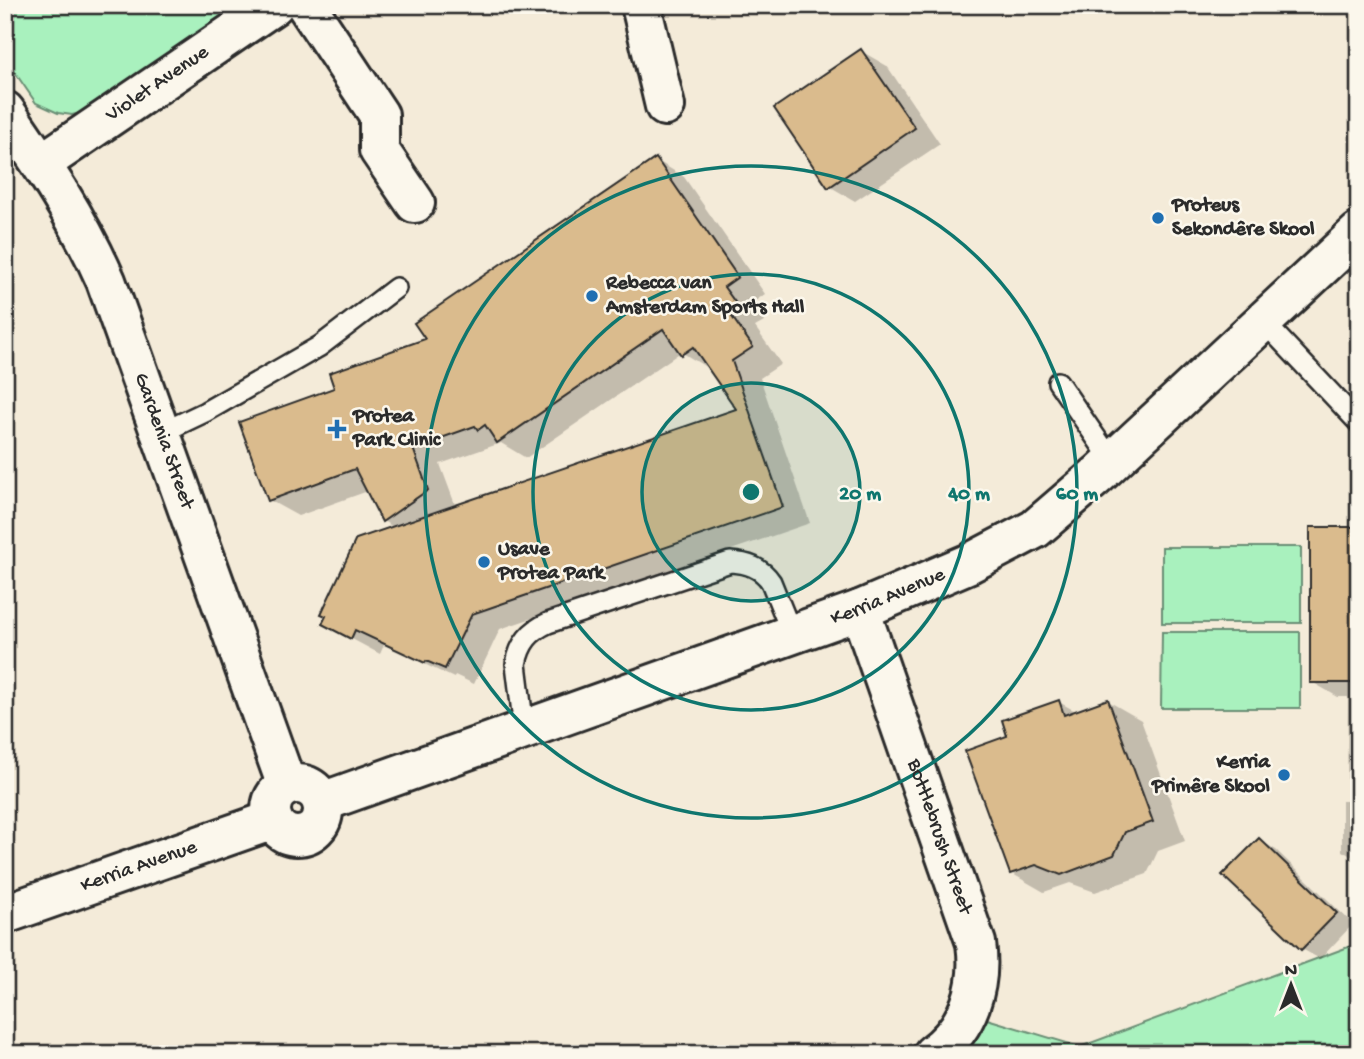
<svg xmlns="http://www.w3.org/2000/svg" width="1364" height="1059" viewBox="0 0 1364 1059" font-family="'Gochi Hand',sans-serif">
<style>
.green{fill:#a9f1be;stroke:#6a8e74;stroke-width:2}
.shadow{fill:#0003;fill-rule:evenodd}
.building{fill:#dabb8d;stroke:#2b2b2b;stroke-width:2}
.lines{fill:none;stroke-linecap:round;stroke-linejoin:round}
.lane-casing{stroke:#2b2b2b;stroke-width:24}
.street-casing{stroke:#2b2b2b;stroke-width:44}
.secondary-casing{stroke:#2b2b2b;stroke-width:44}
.lane{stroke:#fbf7ec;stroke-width:19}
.street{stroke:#fbf7ec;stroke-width:38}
.secondary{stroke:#fbf7ec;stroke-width:38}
.ring{fill:none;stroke:#0f766e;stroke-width:3.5}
.poi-dot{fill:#1f6fb2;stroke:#fbf7ec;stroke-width:2.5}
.labels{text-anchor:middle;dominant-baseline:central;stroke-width:5;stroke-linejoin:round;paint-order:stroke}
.street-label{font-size:21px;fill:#2b2b2b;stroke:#fbf7ec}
.poi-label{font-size:21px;font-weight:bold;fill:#2b2b2b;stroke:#fbf7ec;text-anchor:start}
.centre{fill:#0f766e;stroke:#fbf7ec;stroke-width:3.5}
.ring-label{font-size:21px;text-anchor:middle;font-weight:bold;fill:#0f766e;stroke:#fbf7ec;stroke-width:5;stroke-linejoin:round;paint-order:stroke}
</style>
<rect width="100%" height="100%" fill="#f4ebd9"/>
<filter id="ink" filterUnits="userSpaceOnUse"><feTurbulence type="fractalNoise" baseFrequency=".0143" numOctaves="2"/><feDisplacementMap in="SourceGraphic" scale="14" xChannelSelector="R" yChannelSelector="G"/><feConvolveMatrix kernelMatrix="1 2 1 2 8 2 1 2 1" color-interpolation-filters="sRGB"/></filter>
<g filter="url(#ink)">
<!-- green -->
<path class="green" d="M 5,5 L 245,5 L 84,112 L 72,115 L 58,113 L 36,103 L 5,58 Z
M 1162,547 L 1301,547 L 1301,623 L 1162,623 Z
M 1162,632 L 1300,632 L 1300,708 L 1161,708 Z
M 1359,943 L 1359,1054 L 963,1054 L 987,1019 L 1080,1047 Z"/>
<!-- shadow -->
<path class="shadow" d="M 861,51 L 887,66 L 940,144 L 855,201 L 829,186 Z
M 656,160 L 684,177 L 765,294 L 751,304 L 764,322 L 755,327 L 781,364 L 760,378 L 810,523 L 500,629 L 474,684 L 455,675 L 454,678 L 384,645 L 380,654 L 324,624 L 395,528 L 383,521 L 368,491 L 298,516 L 269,500 L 336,389 L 428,340 ZM 681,352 L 711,370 L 738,410 L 456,507 L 440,464 L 501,443 L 526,458 Z
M 1359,529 L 1359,860 L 1342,851 L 1342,801 L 1347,801 L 1348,697 L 1338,697 L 1312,682 Z
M 1108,701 L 1141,720 L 1185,841 L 1158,851 L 1147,874 L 1095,892 L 1070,883 L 1044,892 L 1011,873 L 1010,737 L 1059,702 L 1077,712 Z
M 1259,840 L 1276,850 L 1353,924 L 1320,959 L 1302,949 Z"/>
<!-- building -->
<path class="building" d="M 861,49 L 915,128 L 828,188 L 774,108 Z
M 656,158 L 738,277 L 724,287 L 737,305 L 728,311 L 753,347 L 732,361 L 783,507 L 472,614 L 445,669 L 426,661 L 425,663 L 355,630 L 351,639 L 322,624 L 326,616 L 321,614 L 356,539 L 736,409 L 693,347 L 681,355 L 663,329 L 497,443 L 485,425 L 478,430 L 475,426 L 413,448 L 428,490 L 382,522 L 355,469 L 268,501 L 239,422 L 334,388 L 329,373 L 425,339 L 414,323 Z
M 1310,527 L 1359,527 L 1359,683 L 1310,683 Z
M 1108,699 L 1153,822 L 1125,832 L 1114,855 L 1061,875 L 1036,865 L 1010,874 L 965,751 L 1007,736 L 1002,720 L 1059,700 L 1064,715 Z
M 1259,838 L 1337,913 L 1301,950 L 1222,875 Z"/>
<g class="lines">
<!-- lane casing -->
<g class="lane-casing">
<path id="lane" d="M 1263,321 L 1359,423
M 1058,382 L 1112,461
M 161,433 L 205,412 L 320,346 L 396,288
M 524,729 L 516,664 C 520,643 530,631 548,623 L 730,562 C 747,563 761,567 771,582 L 792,634"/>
</g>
<!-- street casing -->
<g class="street-casing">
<g id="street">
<path d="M 306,5 L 379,115 L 379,150 L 415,203"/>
<path d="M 641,5 L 665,106"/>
<path id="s1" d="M 42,163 L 274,5"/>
<path id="s2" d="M 860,610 L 976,943 C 982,986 969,1028 933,1054"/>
</g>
</g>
<!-- secondary casing -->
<g class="secondary-casing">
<g id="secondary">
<path id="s3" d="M 5,111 C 43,166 79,219 106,281 L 287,786"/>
<circle cx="297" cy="810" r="26"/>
<path id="s4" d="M 322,802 L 860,610 L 970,563 L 1035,529 L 1099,474 L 1359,232"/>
<path id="s5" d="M 5,914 L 273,820"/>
</g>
</g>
<!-- lane -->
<use href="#lane" class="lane"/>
<!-- street -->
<use href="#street" class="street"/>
<!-- secondary -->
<use href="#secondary" class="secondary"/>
</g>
</g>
<!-- distance rings -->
<circle cx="751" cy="492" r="109" fill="#0f766e" fill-opacity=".12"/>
<g class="ring">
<circle cx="751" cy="492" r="109"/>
<circle cx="751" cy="492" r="218"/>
<circle cx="751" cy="492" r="326"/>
</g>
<!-- markers -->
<g class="poi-dot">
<circle cx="1158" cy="218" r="7"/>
<circle cx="592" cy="296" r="7"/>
<path d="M333.5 418.5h7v7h7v7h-7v7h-7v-7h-7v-7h7z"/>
<circle cx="484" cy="562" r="7"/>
<circle cx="1284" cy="775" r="7"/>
</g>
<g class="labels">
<!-- street labels -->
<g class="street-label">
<text stroke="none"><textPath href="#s1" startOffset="140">Violet Avenue</textPath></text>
<text stroke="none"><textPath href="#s3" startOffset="368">Gardenia Street</textPath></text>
<text stroke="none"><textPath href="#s4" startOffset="602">Kerria Avenue</textPath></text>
<text stroke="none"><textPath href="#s2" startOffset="240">Bottlebrush Street</textPath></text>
<text stroke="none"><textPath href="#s5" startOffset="142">Kerria Avenue</textPath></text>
</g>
<!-- poi labels -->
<g class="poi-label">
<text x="1172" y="206">Proteus<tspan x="1172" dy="24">Sekondêre Skool</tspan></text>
<text x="606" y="284">Rebecca van<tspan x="606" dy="24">Amsterdam Sports Hall</tspan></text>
<text x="353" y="417">Protea<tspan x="353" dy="24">Park Clinic</tspan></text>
<text x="498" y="550">Usave<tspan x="498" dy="24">Protea Park</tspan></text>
<text x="1270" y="763" text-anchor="end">Kerria<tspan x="1270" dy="24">Primêre Skool</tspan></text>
</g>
</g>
<circle cx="751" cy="492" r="10" class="centre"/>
<g class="ring-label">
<text x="860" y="499">20 m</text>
<text x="969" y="499">40 m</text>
<text x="1077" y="499">60 m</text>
</g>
<!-- margin -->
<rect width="1364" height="1059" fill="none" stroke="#fbf7ec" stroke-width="28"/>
<rect x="14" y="14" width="1336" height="1031" fill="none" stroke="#2b2b2b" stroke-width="2.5" filter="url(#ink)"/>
<!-- north arrow -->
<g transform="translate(1291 985)" stroke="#fbf7ec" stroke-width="5" paint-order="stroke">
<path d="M0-5L12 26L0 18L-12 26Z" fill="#2b2b2b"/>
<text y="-10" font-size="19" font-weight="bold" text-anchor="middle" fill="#2b2b2b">N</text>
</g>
</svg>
